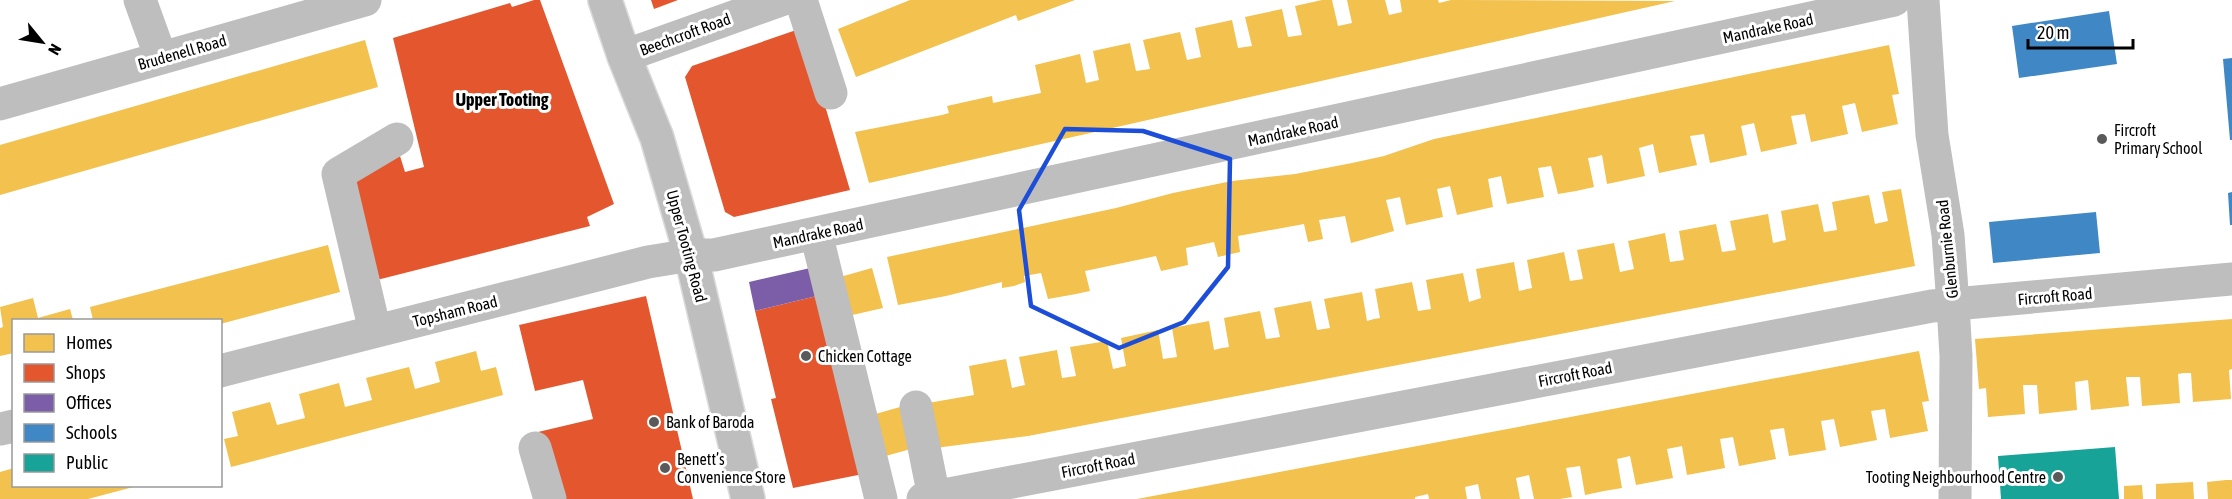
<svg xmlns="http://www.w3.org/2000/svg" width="2232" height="499" viewBox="0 0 2232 499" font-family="'Asap Condensed',sans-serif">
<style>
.homes{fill:#f2c14e}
.shops{fill:#e4572e}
.offices{fill:#7b5ea7}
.schools{fill:#3f88c5}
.public{fill:#17a398}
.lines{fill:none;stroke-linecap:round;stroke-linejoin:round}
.highway-casing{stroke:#dbdbdb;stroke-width:36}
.minor{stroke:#bebebe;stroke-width:33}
.highway{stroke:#bebebe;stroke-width:33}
.marked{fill:none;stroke:#1d4ed8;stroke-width:4.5;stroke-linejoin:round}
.poi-dot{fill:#595959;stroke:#fff;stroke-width:2}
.labels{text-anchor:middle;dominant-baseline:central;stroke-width:6;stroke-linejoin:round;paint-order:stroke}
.street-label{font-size:16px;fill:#000;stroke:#fff}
.poi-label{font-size:16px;fill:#000;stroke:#fff;text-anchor:start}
.neighbourhood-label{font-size:18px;font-weight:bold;fill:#000;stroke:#fff}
</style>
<rect width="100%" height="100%" fill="#fff"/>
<!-- homes -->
<path class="homes" d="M 910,0 L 1075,0 L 1018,21 L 1016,15 L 856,77 L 838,29 Z
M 1322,0 L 1332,0 L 1338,26 L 1352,23 L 1347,0 L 1385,0 L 1389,15 L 1402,12 L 1400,0 L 1438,0 L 1439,3 L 1451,0 L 1675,1 L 869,183 L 855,132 L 942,115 L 949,113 L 947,106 L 992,96 L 993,103 L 1041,93 L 1035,65 L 1080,54 L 1086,83 L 1099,80 L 1093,51 L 1130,43 L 1136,71 L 1150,69 L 1143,40 L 1180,32 L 1187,60 L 1201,57 L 1195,28 L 1232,20 L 1238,48 L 1252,46 L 1245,17 L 1282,9 L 1288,37 L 1302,35 L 1295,6 Z
M 365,40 L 378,87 L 0,195 L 0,145 Z
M 1889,45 L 1899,94 L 1892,95 L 1898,124 L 1862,132 L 1855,103 L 1842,106 L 1848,134 L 1811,142 L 1805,114 L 1791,116 L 1797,144 L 1761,152 L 1754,123 L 1741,126 L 1747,155 L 1710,163 L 1704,134 L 1690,136 L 1697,165 L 1659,173 L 1653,144 L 1639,148 L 1645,176 L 1607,184 L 1602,155 L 1595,157 L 1588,158 L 1594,187 L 1576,191 L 1558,194 L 1551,166 L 1538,168 L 1544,197 L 1507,204 L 1501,176 L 1488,179 L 1493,207 L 1457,215 L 1450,186 L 1437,189 L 1443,217 L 1406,225 L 1400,197 L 1386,200 L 1394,231 L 1351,243 L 1345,216 L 1319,220 L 1323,239 L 1308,242 L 1304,224 L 1238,236 L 1240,252 L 1218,257 L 1214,242 L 1186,248 L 1188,265 L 1161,271 L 1156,256 L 1085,271 L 1090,291 L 1076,294 L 1048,299 L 1041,273 L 1024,276 L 1025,282 L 1014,286 L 1002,288 L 1002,282 L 946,296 L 898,305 L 887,257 L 1116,208 L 1173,193 L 1232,181 L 1295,174 L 1352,163 L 1384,156 L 1434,139 Z
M 1901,189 L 1915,266 L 1028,436 L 935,448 L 928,403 L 974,395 L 969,366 L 1006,359 L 1012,388 L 1025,385 L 1019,357 L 1057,350 L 1062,378 L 1076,376 L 1070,347 L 1107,341 L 1113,369 L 1126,366 L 1121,338 L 1158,330 L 1163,359 L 1177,357 L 1172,328 L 1209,321 L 1214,350 L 1222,348 L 1229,347 L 1224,318 L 1260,311 L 1266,339 L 1280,337 L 1274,308 L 1311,301 L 1317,330 L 1330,328 L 1324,299 L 1362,292 L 1367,321 L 1374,319 L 1380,318 L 1375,289 L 1412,282 L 1418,311 L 1431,309 L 1426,280 L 1463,273 L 1469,302 L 1481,298 L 1476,269 L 1514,262 L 1519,291 L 1532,288 L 1527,260 L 1564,252 L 1570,281 L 1583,279 L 1577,250 L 1614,243 L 1620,272 L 1634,269 L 1628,241 L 1665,233 L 1670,262 L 1684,260 L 1679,231 L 1716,224 L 1722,252 L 1736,250 L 1730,221 L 1768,214 L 1773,243 L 1786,240 L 1781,211 L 1818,204 L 1824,232 L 1837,230 L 1832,202 L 1869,195 L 1875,224 L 1888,221 L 1882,192 Z
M 328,245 L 340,292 L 220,324 L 220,320 L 93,320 L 90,307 Z
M 872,268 L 883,308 L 848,316 L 840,277 Z
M 33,298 L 38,318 L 70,309 L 73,320 L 14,320 L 14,353 L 0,356 L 0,328 L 3,327 L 0,307 Z
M 2232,319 L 2232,369 L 2229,370 L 2231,399 L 2193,402 L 2191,373 L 2184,373 L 2178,374 L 2180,403 L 2142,406 L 2140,377 L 2126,377 L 2129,406 L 2091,410 L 2088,380 L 2075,382 L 2077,410 L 2039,414 L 2037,385 L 2023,385 L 2025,414 L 1988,417 L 1986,388 L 1979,389 L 1975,339 Z
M 476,351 L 481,371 L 496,367 L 503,395 L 231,467 L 224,439 L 238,436 L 232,412 L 270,402 L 277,425 L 305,418 L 299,394 L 339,383 L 345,407 L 372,400 L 366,378 L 409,367 L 415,389 L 440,382 L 435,362 Z
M 1919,351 L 1929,401 L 1922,402 L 1928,431 L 1890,438 L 1885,409 L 1871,411 L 1877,440 L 1840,447 L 1834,419 L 1821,421 L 1826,450 L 1789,456 L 1784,428 L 1770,430 L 1776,459 L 1739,466 L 1733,437 L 1720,439 L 1725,468 L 1687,475 L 1682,446 L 1667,449 L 1673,478 L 1636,485 L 1630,456 L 1617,459 L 1622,488 L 1604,491 L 1585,495 L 1580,466 L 1566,468 L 1572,497 L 1560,499 L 1534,499 L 1529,475 L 1516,478 L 1520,499 L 1481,499 L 1478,484 L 1465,487 L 1467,499 L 1429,499 L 1428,494 L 1415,497 L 1415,499 L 1137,499 Z
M 907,405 L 918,447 L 882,457 L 872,415 Z
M 14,468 L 14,486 L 137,486 L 88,499 L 0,499 L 0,472 Z
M 2226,480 L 2232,480 L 2232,499 L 2208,499 L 2207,482 Z
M 2193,482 L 2194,499 L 2156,499 L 2156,484 Z
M 2142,485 L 2143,499 L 2124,499 L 2124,486 Z"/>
<!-- shops -->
<path class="shops" d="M 534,0 L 540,0 L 614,204 L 587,217 L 590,226 L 373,281 L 349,183 L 400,156 L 405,172 L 424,167 L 393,38 L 510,3 L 512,7 Z
M 651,0 L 678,0 L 654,9 Z
M 802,28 L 850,190 L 734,217 L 725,212 L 685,77 L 692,66 Z
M 825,294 L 868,473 L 793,488 L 771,399 L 776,398 L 755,311 Z
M 646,296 L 693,499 L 558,499 L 538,432 L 593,419 L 583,380 L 535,391 L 519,325 Z"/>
<!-- offices -->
<path class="offices" d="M 819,266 L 825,294 L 755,311 L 749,282 Z"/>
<!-- schools -->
<path class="schools" d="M 2109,11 L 2117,64 L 2019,78 L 2012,26 Z
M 2232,58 L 2232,140 L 2230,140 L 2223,59 Z
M 2232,192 L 2232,225 L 2230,225 L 2228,193 Z
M 2096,212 L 2100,253 L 1993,263 L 1989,222 Z"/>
<!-- public -->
<path class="public" d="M 2115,447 L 2119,499 L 2001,499 L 1998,456 Z"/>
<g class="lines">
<!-- highway casing -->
<g class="highway-casing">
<path id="highway" d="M 605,0 L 624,56 L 657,138 L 691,255 L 748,499"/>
</g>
<!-- minor -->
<path class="minor" d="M 140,0 L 161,58
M 801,0 L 831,93
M 1923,0 L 1932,135 L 1948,235 L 1953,305 L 1956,356 L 1955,499
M 624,56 L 781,0
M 0,104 L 365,0
M 816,233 L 881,499
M 375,331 L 338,174 L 397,139
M 220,371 L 648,262 L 691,255 L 714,255 L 1894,0
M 916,407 L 934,497
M 0,429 L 14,426
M 535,448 L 550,499
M 923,499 L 1932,306 L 2232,279"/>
<!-- highway -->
<use href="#highway" class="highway"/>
</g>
<!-- marked area -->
<path class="marked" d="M 1065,129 L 1143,131 L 1230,159 L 1228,267 L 1184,322 L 1119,348 L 1031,306 L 1019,210 Z"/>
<!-- markers -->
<g class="poi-dot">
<circle cx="2102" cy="139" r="6"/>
<circle cx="806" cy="356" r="6"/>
<circle cx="654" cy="422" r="6"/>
<circle cx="665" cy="468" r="6"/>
<circle cx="2058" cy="477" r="6"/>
</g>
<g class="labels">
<!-- street labels -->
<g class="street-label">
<text transform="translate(1768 28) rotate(-12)">Mandrake Road</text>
<text transform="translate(685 34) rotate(-20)">Beechcroft Road</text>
<text transform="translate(182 52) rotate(-16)">Brudenell Road</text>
<text transform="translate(1293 131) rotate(-12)">Mandrake Road</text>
<text transform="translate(818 233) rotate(-12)">Mandrake Road</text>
<text transform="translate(687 246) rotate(75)">Upper Tooting Road</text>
<text transform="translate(1947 249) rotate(-96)">Glenburnie Road</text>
<text transform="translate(2055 296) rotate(-5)">Fircroft Road</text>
<text transform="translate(455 311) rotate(-14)">Topsham Road</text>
<text transform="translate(1575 374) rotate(-11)">Fircroft Road</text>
<text transform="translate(1098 465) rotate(-11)">Fircroft Road</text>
</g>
<!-- poi labels -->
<g class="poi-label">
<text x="2114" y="130">Fircroft<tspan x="2114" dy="18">Primary School</tspan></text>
<text x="818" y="356">Chicken Cottage</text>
<text x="666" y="422">Bank of Baroda</text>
<text x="677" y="459">Benett’s<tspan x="677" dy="18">Convenience Store</tspan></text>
<text x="2046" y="477" text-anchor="end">Tooting Neighbourhood Centre</text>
</g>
<!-- neighbourhood labels -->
<g class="neighbourhood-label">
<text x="502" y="99">Upper Tooting</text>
</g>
</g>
<!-- legend -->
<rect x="12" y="319" width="210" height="168" fill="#ffffff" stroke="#999999" stroke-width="1.5"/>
<rect x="24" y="334" width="30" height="18" fill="#f2c14e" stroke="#999999" stroke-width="1.5"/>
<text x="66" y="349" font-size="18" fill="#000000">Homes</text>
<rect x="24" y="364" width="30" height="18" fill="#e4572e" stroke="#999999" stroke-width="1.5"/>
<text x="66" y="379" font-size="18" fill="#000000">Shops</text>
<rect x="24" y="394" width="30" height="18" fill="#7b5ea7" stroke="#999999" stroke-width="1.5"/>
<text x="66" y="409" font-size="18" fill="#000000">Offices</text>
<rect x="24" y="424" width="30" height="18" fill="#3f88c5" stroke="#999999" stroke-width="1.5"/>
<text x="66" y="439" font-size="18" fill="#000000">Schools</text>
<rect x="24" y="454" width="30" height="18" fill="#17a398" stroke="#999999" stroke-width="1.5"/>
<text x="66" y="469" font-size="18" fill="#000000">Public</text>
<!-- north arrow -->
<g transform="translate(42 42) rotate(120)" stroke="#ffffff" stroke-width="4.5" paint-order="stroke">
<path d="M0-4.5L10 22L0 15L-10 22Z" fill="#000000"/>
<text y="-9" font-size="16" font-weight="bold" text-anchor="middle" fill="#000000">N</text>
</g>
<!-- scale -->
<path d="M2028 39v9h105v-9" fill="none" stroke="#000000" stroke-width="3"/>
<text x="2037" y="39" font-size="18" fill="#000000" stroke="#ffffff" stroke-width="4.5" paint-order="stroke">20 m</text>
</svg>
